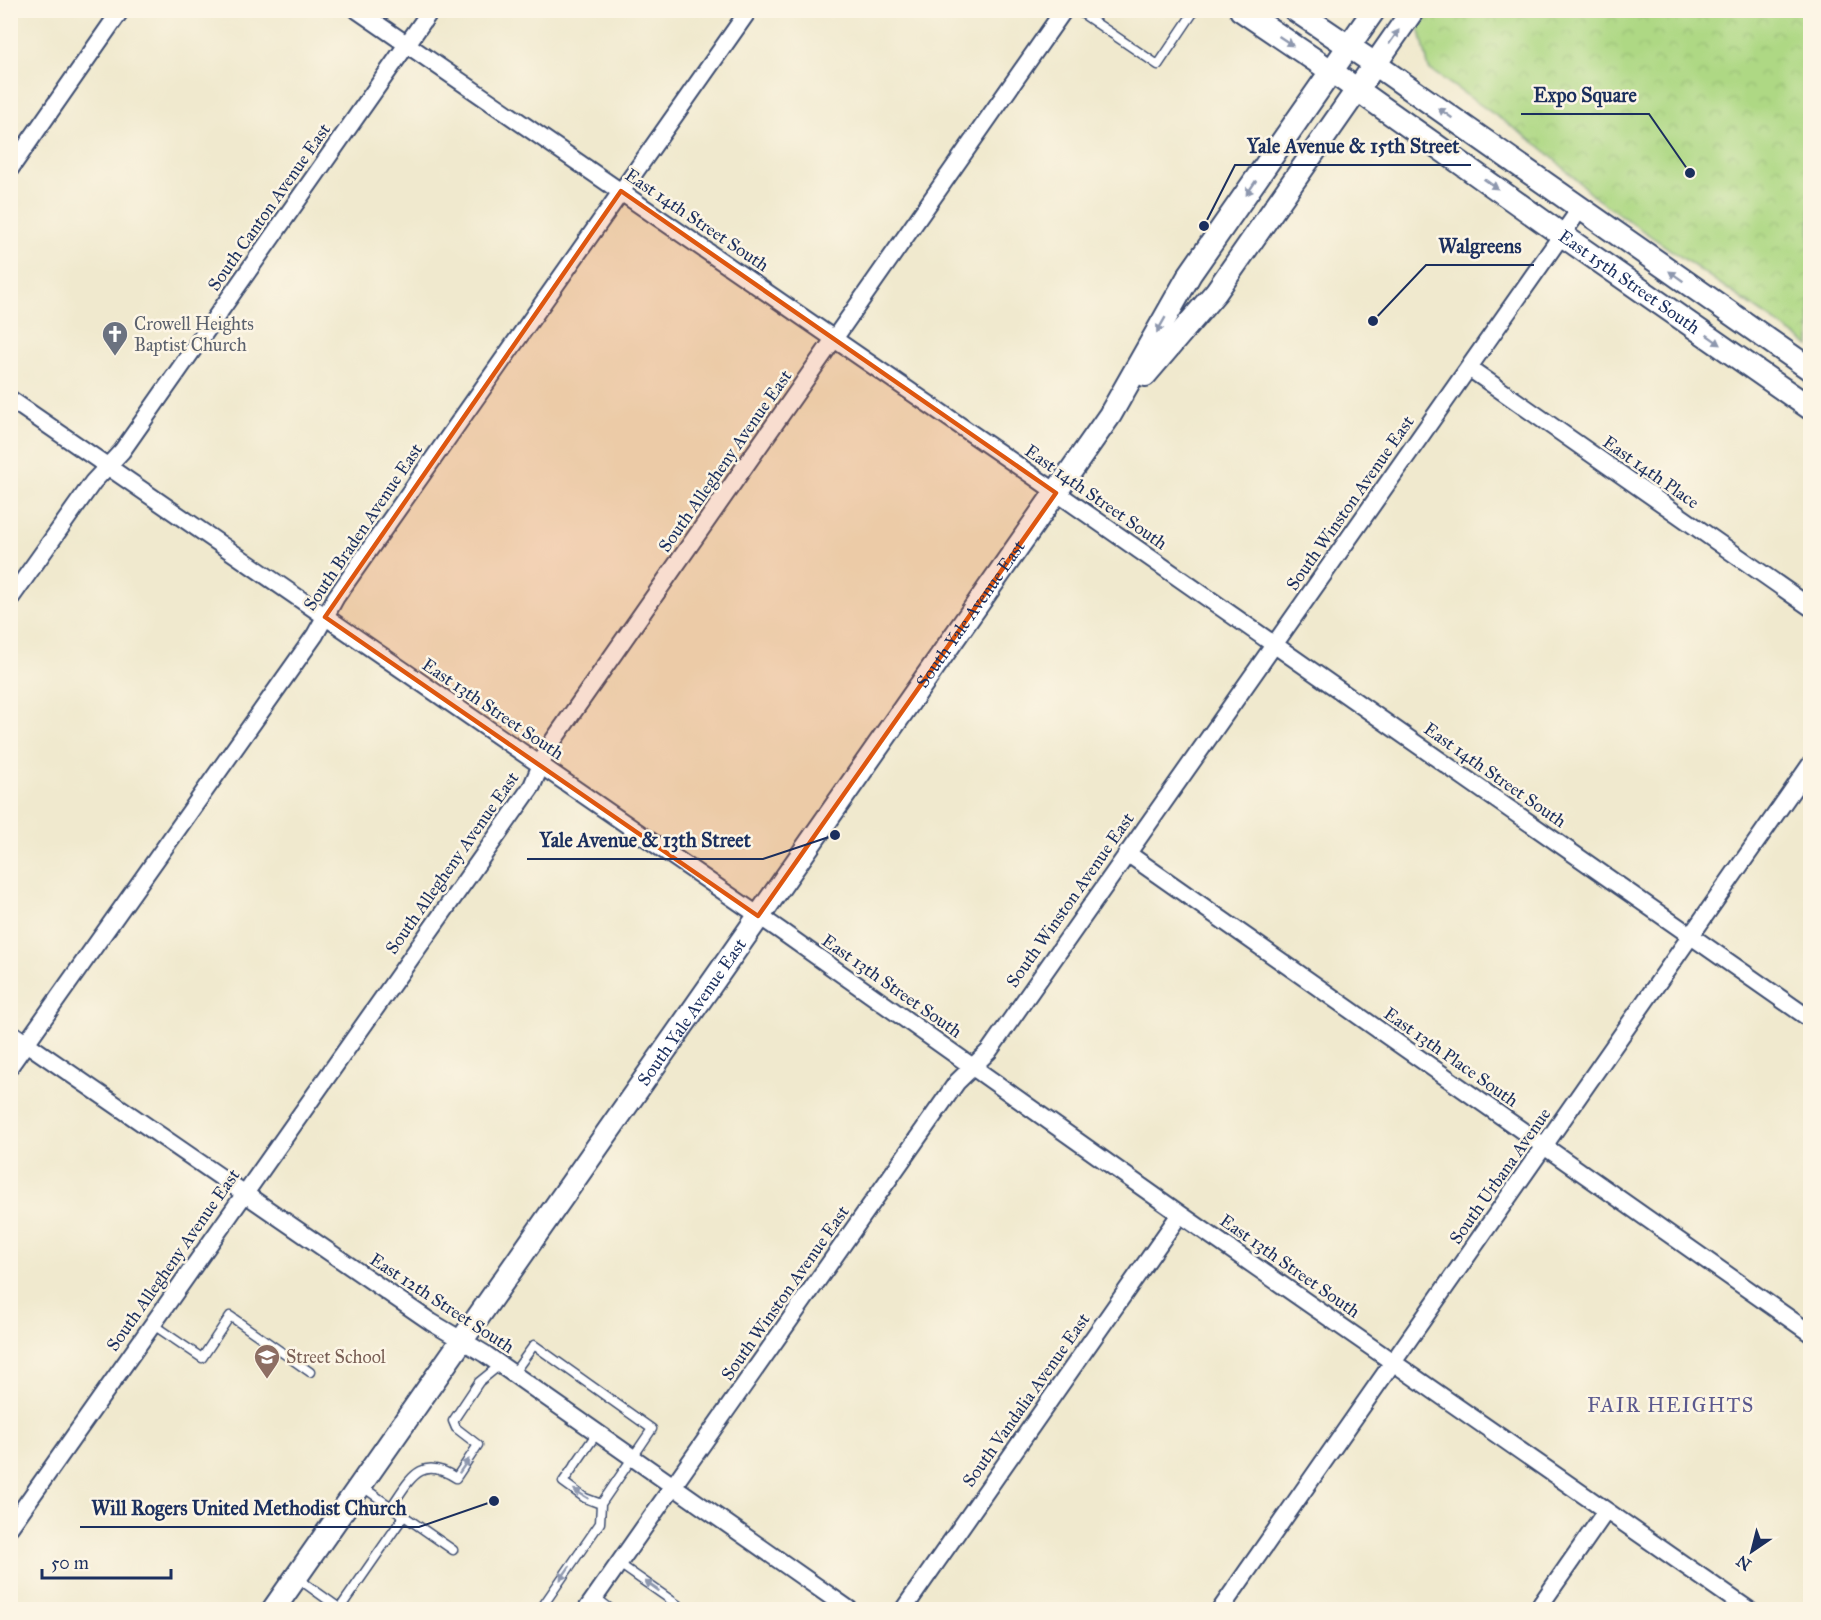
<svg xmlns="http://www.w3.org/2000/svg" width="1821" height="1620" viewBox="0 0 1821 1620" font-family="'IM FELL Great Primer',serif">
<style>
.park{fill:url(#park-crowns);stroke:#648471;stroke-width:1.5}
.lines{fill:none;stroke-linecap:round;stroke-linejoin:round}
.lane-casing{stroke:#3b4b6f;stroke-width:11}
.street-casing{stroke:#3b4b6f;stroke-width:20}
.secondary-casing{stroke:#3b4b6f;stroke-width:26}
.lane{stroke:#fff;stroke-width:8}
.street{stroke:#fff;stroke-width:16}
.secondary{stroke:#fff;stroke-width:22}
.oneway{fill:#8d97ae}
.marked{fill:#de5710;fill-opacity:0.2;stroke:#de5710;stroke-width:4.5;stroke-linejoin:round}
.labels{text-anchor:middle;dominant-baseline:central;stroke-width:5;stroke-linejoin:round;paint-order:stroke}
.street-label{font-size:18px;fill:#1b2f5e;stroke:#fcf5e5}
.worship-label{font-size:18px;fill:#5b616d;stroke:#fcf5e5;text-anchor:start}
.education-label{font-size:18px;fill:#785e54;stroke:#fcf5e5;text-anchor:start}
.neighbourhood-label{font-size:20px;letter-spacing:1.5px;fill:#5b598d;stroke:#fcf5e5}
.leader{fill:none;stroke:#1b2f5e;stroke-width:2}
.callout-dot{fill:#1b2f5e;stroke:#fcf5e5;stroke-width:2}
.callout-label{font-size:20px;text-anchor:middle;font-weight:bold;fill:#1b2f5e;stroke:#fcf5e5;stroke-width:5;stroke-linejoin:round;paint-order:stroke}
</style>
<defs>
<pattern id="park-crowns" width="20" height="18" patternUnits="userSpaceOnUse" patternTransform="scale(1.5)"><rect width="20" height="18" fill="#aed884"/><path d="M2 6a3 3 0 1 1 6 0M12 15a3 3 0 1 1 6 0" fill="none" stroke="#95ba74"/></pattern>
</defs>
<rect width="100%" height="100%" fill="#fcf5e5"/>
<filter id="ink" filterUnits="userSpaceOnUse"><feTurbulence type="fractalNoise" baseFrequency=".0167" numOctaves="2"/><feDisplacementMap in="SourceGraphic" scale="12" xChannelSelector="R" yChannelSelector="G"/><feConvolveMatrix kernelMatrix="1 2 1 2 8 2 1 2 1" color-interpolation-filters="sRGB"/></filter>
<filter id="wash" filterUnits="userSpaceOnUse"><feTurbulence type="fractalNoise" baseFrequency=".008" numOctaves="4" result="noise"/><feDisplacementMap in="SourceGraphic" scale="24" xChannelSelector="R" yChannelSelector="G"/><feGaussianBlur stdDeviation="1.35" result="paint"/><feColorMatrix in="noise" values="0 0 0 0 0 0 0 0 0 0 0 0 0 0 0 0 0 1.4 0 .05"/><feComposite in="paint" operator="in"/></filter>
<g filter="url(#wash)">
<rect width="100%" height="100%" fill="#f0e9ce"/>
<!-- park -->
<path class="park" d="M 1431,10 L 1810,11 L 1810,346 L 1597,199 L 1541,147 L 1429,69 L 1419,27 Z"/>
</g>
<g filter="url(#ink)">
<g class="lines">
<!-- lane casing -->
<g class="lane-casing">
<path id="lane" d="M 1077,10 L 1158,65 L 1195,10
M 152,1324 L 202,1358 L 230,1316 L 310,1372
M 513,1374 L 534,1345 L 652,1429 L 601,1504 L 585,1498 L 563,1482 L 597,1433
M 360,1485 L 404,1516
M 391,1507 C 410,1480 420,1454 456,1478 L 478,1445 L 456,1428 L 453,1421 L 479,1382 L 500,1365
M 618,1563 L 685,1610
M 296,1577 L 342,1610
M 595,1597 L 612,1610
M 340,1608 L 404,1516 L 453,1550
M 540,1610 L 600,1523 L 601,1504"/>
</g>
<!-- street casing -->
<g class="street-casing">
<path id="street" d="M 357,10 L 1033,476 L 1810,1019
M 10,169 L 121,10
M 1469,368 L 1810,607
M 10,399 L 781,931 L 1180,1214 L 1749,1610
M 10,599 L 93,482 L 122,451 L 431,10
M 1127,853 L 1810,1333
M 10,1032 L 431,1322 L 485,1354 L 850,1610
M 10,1066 L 315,635 L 336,597 L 749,10
M 10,1527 L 532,786 L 548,748 L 1064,10
M 586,1610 L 957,1082 L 989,1051 L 1580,209
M 903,1610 L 1180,1214
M 1220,1610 L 1810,765
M 1537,1610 L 1606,1511"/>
</g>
<!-- secondary casing -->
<g class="secondary-casing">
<g id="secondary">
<path id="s1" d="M 1241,10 L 1331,71 L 1562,235 L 1810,408"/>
<path d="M 1295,10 L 1375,64 L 1810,369"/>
<path d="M 1145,375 L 1216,292 L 1413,10"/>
<path id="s2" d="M 273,1610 L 1110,415 L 1190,274 L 1374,10"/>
</g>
</g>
<!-- lane -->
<use href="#lane" class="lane"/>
<!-- street -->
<use href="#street" class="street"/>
<!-- secondary -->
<use href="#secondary" class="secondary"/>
</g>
<!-- one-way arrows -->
<defs><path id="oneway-solid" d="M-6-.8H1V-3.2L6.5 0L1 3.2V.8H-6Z" transform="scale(1.5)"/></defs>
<g class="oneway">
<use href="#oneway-solid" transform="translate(1394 37) rotate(-55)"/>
<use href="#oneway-solid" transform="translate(1286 41) rotate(34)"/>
<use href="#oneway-solid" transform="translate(1445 113) rotate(-145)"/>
<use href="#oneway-solid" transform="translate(1491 184) rotate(35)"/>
<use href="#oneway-solid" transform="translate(1251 188) rotate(124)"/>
<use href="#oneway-solid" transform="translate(1676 276) rotate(-145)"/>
<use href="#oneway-solid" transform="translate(1161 325) rotate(120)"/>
<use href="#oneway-solid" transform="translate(1714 340) rotate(35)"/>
<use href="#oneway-solid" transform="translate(464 1466) rotate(-55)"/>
<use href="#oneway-solid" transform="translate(581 1494) rotate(-148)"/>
<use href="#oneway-solid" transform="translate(565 1573) rotate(125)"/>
<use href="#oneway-solid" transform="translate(652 1586) rotate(-145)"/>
</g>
</g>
<!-- marked area -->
<path class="marked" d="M 621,191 L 1056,493 L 758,916 L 325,617 Z"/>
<!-- icons -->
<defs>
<g id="church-pin" transform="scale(1.35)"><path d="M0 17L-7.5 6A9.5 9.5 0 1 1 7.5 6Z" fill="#6b7280" stroke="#fcf5e5"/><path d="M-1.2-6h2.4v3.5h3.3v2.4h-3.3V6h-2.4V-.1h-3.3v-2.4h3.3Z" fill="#fff"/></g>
<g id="school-pin" transform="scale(1.35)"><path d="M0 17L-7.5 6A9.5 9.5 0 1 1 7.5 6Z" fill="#8d6e63" stroke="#fcf5e5"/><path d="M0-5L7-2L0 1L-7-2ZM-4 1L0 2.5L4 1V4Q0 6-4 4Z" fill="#fff"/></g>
</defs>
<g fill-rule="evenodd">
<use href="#church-pin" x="115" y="334"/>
<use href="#school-pin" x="267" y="1357"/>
</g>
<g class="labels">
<!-- street labels -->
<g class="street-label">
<text transform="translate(269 207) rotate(-55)">South Canton Avenue East</text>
<text transform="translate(697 220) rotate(34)">East 14th Street South</text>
<text stroke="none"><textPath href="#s1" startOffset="474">East 15th Street South</textPath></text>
<text transform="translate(725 461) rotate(-55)">South Allegheny Avenue East</text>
<text transform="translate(1651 472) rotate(35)">East 14th Place</text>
<text transform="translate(1096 497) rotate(35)">East 14th Street South</text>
<text transform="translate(1350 503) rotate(-55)">South Winston Avenue East</text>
<text transform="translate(363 527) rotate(-56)">South Braden Avenue East</text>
<text stroke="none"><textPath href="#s2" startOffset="1216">South Yale Avenue East</textPath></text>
<text transform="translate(493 709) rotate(34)">East 13th Street South</text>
<text transform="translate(1495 775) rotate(35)">East 14th Street South</text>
<text transform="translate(452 863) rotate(-55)">South Allegheny Avenue East</text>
<text transform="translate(1070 900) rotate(-55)">South Winston Avenue East</text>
<text transform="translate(892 986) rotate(35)">East 13th Street South</text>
<text stroke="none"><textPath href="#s2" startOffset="730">South Yale Avenue East</textPath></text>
<text transform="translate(1451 1057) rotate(35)">East 13th Place South</text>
<text transform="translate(1500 1176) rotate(-55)">South Urbana Avenue</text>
<text transform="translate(173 1260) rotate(-55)">South Allegheny Avenue East</text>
<text transform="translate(1290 1266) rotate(35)">East 13th Street South</text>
<text transform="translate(785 1293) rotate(-55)">South Winston Avenue East</text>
<text transform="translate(442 1303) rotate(33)">East 12th Street South</text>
<text transform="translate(1026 1400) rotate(-55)">South Vandalia Avenue East</text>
</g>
<!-- worship labels -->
<g class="worship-label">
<text x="134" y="324">Crowell Heights<tspan x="134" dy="21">Baptist Church</tspan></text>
</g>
<!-- education labels -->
<g class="education-label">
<text x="286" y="1357">Street School</text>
</g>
<!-- neighbourhood labels -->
<g class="neighbourhood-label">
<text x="1671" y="1405">FAIR HEIGHTS</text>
</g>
</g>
<!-- callouts -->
<path class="leader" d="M1690 173L1649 114H1521M1204 226L1235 165H1471M1373 321L1426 265H1534M835 835L763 859H527M494 1501L419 1527H80"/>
<g class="callout-dot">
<circle cx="1690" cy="173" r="6"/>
<circle cx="1204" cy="226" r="6"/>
<circle cx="1373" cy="321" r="6"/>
<circle cx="835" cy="835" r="6"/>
<circle cx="494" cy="1501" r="6"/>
</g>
<g class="callout-label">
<text x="1585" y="102">Expo Square</text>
<text x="1353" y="153">Yale Avenue &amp; 15th Street</text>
<text x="1480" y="253">Walgreens</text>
<text x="645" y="847">Yale Avenue &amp; 13th Street</text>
<text x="249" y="1515">Will Rogers United Methodist Church</text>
</g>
<!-- margin -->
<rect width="1821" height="1620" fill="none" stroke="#fcf5e5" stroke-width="36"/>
<!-- north arrow -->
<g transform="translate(1752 1551) rotate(215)" stroke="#fcf5e5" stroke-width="4.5" paint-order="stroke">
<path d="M0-4.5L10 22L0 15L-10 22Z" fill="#1b2f5e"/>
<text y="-9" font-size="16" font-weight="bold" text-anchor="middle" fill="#1b2f5e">N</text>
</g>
<!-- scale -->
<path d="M42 1569v9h129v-9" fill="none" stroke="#1b2f5e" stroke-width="3"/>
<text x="51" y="1569" font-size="18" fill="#1b2f5e" stroke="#fcf5e5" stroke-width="4.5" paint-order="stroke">50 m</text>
</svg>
